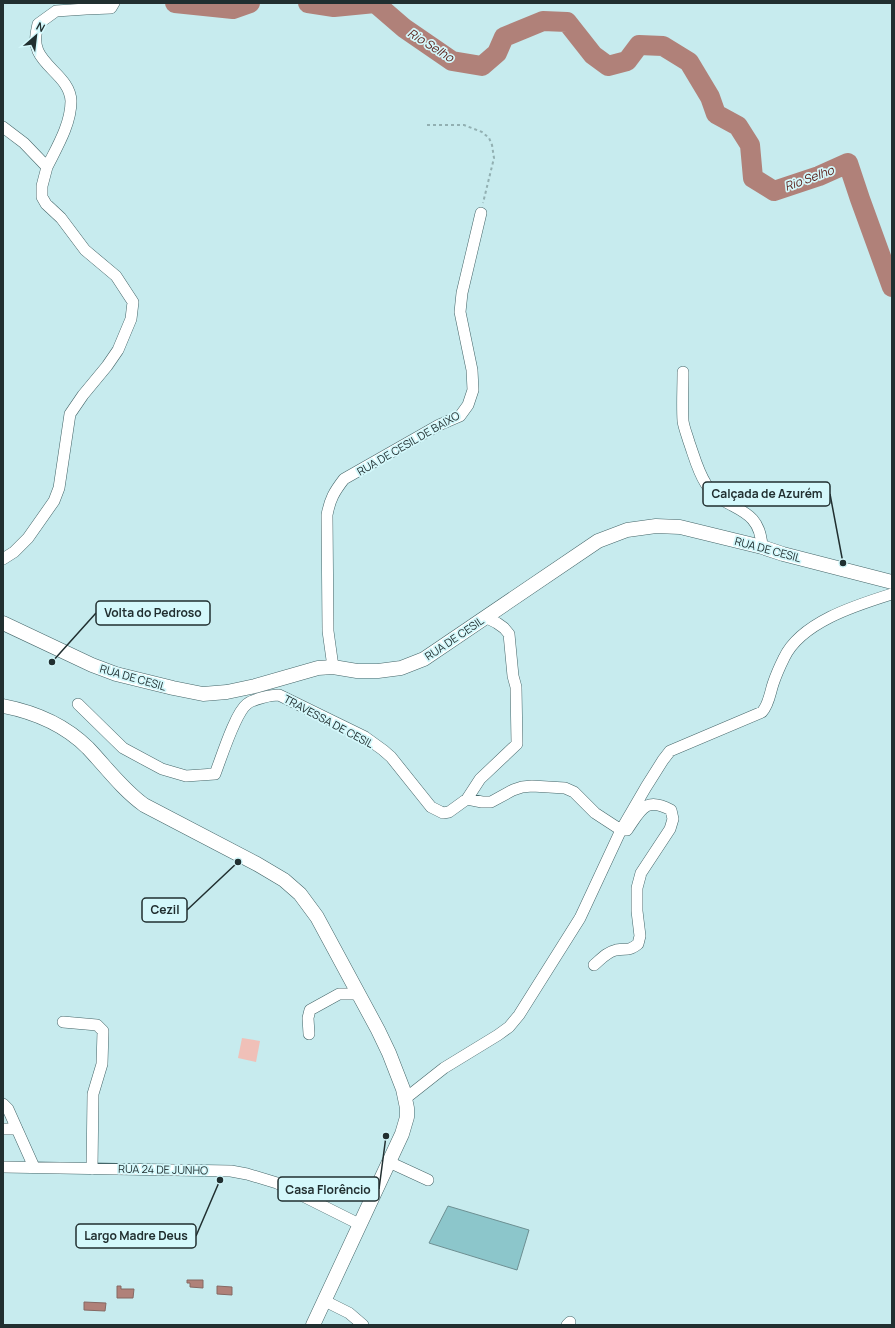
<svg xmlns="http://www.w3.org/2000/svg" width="895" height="1328" viewBox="0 0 895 1328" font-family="Manrope,sans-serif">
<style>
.green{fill:#f0c0b8}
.water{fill:#b08179;stroke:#856863}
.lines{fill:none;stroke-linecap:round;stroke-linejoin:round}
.river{stroke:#b08179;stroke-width:20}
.building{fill:#8cc6cb;stroke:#6d8f92}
.minor-casing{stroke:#446568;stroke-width:12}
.major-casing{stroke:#446568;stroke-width:15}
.path{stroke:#92b0b2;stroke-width:2;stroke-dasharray:3 3;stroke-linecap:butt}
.minor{stroke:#fff;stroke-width:11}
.major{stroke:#fff;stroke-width:14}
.labels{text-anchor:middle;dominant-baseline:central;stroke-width:3.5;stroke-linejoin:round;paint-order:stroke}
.street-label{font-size:11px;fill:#212f30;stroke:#d4f8fb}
.water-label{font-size:12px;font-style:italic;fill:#591d17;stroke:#d4f8fb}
.leader{fill:none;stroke:#212f30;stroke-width:1.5}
.callout-dot{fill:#212f30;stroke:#d4f8fb;stroke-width:1.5}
.callout{fill:#d4f8fb;stroke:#212f30;stroke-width:1.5}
.callout-label{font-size:12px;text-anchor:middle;font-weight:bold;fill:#212f30}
</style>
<rect width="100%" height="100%" fill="#c7ebee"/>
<!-- green -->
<path class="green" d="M 242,1038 L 260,1041 L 256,1062 L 238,1058 Z"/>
<!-- water -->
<path class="water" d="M 187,1280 L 203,1280 L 203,1288 L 190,1287 L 190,1283 L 187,1283 Z
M 117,1286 L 121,1286 L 121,1289 L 134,1289 L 133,1298 L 117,1298 Z
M 217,1286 L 232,1287 L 232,1295 L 217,1294 Z
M 84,1302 L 106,1303 L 105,1311 L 84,1310 Z"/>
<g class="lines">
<!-- river -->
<path class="river" d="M 175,3 L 233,9 L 250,3
M 308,3 L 334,7 L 375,3 L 404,28 L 452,61 L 482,66 L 497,53 L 504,37 L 543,21 L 567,22 L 593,55 L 608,66 L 627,61 L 639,45 L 663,46 L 689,62 L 710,97 L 716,114 L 738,126 L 750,145 L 753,178 L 774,191 L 819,176 L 848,163 L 860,199 L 892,287"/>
</g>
<!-- building -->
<path class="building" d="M 448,1206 L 529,1230 L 517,1270 L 429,1243 Z"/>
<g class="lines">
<!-- minor casing -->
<g class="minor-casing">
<path id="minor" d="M 3,127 L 24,143 L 47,167 C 57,147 71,124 71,101 C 70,79 46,69 38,51 C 34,42 36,33 38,24 L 56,11 L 86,9 L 111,8 L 114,3
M 683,372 C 683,389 682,405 683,421 C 684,428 687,435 689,442 C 694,456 698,472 706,484 C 725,513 760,503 762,547
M 3,559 L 14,552 L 28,538 L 54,501 L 59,488 L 70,414 L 83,395 L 107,366 L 118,350 L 131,319 L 133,302 L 116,276 L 85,250 L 61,218 L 46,204 L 42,197 L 42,186 L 47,167
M 333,667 L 328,631 L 327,515 C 330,499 334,492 344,479 L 439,425 L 460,416 L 468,405 L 473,390 L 472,370 L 460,312 L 462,293 L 481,213
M 78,704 L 123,748 L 162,769 L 186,776 L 215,774 C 221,759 235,713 247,704 C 253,699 271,695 279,695 L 365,737 L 383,750 L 391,757 L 431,807 L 443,813 L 449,812 L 467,799 L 480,779 L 517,744 L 516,687 L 513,676 L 509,634 L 504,628 L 497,623 L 485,617
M 467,799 L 482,802 L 491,802 L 513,790 L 522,787 L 532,786 L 565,788 L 574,792 L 595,813 L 621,830 L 627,830 C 641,810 645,796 671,810 L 673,819 L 670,829 L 641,873 L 637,888 L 637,911 L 640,936 L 638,944 C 627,952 628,948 616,950 C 607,952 601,959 594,965
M 63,1022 L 97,1025 L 103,1031 L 102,1064 L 93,1094 L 92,1169
M 309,1034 L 308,1018 L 310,1010 L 339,994 L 359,994
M 406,1098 L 444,1068 L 498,1035 L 509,1027 L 519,1015 L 580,918 L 621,830 L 646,787 L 663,760 L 670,751 L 762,712 C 769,704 770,693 773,684 C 776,675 780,666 784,658 C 801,622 857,605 892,594
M 3,1104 L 8,1109 L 34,1167
M 3,1129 L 17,1129
M 389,1162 L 428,1180
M 3,1167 L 231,1171 L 247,1174 L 277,1183 L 359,1224
M 325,1301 L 349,1313 L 363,1325
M 567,1325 L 570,1322"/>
</g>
<!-- major casing -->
<g class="major-casing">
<path id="major" d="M 3,623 L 92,665 L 116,674 L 173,688 L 203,694 L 227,692 L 255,686 L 318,668 L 333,667 L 357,671 L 378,671 L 401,668 L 424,659 L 598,541 L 627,530 L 656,526 L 680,527 L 762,547 L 783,554 L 892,582
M 3,706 C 34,712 65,725 88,748 C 106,767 122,789 144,805 L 257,864 L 284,880 L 300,894 L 317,917 L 378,1030 L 389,1053 L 403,1089 L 407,1108 L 407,1117 L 402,1134 L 313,1325"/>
</g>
<!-- path -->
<path class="path" d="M 427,125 L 464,125 L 482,132 L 489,138 L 492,145 L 494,158 L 483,203"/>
<!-- minor -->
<use href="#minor" class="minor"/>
<!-- major -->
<use href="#major" class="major"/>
</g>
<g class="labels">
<!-- street labels -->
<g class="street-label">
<text transform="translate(408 443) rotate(-30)">RUA DE CESIL DE BAIXO</text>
<text transform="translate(768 549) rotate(15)">RUA DE CESIL</text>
<text transform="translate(454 638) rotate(-34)">RUA DE CESIL</text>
<text transform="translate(133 677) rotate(16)">RUA DE CESIL</text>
<text transform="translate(329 721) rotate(28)">TRAVESSA DE CESIL</text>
<text transform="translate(163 1169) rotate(1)">RUA 24 DE JUNHO</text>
</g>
<!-- water labels -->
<g class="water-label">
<text transform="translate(431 45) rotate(32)">Rio Selho</text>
<text transform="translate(809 178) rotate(-20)">Rio Selho</text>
</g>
</g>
<!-- callouts -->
<path class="leader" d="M843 563L830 494M52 662L96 613M238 862L187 910M386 1136L379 1189M220 1180L196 1236"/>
<g class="callout-dot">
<circle cx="843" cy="563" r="4"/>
<circle cx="52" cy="662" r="4"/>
<circle cx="238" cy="862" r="4"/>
<circle cx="386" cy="1136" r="4"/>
<circle cx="220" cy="1180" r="4"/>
</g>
<g class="callout">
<rect x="703" y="482" width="127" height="24" rx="4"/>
<rect x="96" y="601" width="114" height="24" rx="4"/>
<rect x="142" y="898" width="45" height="24" rx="4"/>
<rect x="278" y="1177" width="101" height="24" rx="4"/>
<rect x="76" y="1224" width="120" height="24" rx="4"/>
</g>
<g class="callout-label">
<text x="767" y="498">Calçada de Azurém</text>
<text x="153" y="617">Volta do Pedroso</text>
<text x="165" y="914">Cezil</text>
<text x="328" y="1194">Casa Florêncio</text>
<text x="136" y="1240">Largo Madre Deus</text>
</g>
<!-- border -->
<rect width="895" height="1328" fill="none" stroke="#212f30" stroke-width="8"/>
<!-- north arrow -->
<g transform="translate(36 36) rotate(28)" stroke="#d4f8fb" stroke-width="3" paint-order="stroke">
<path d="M0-3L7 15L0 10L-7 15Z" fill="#212f30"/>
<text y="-6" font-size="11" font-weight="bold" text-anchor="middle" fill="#212f30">N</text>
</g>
</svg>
